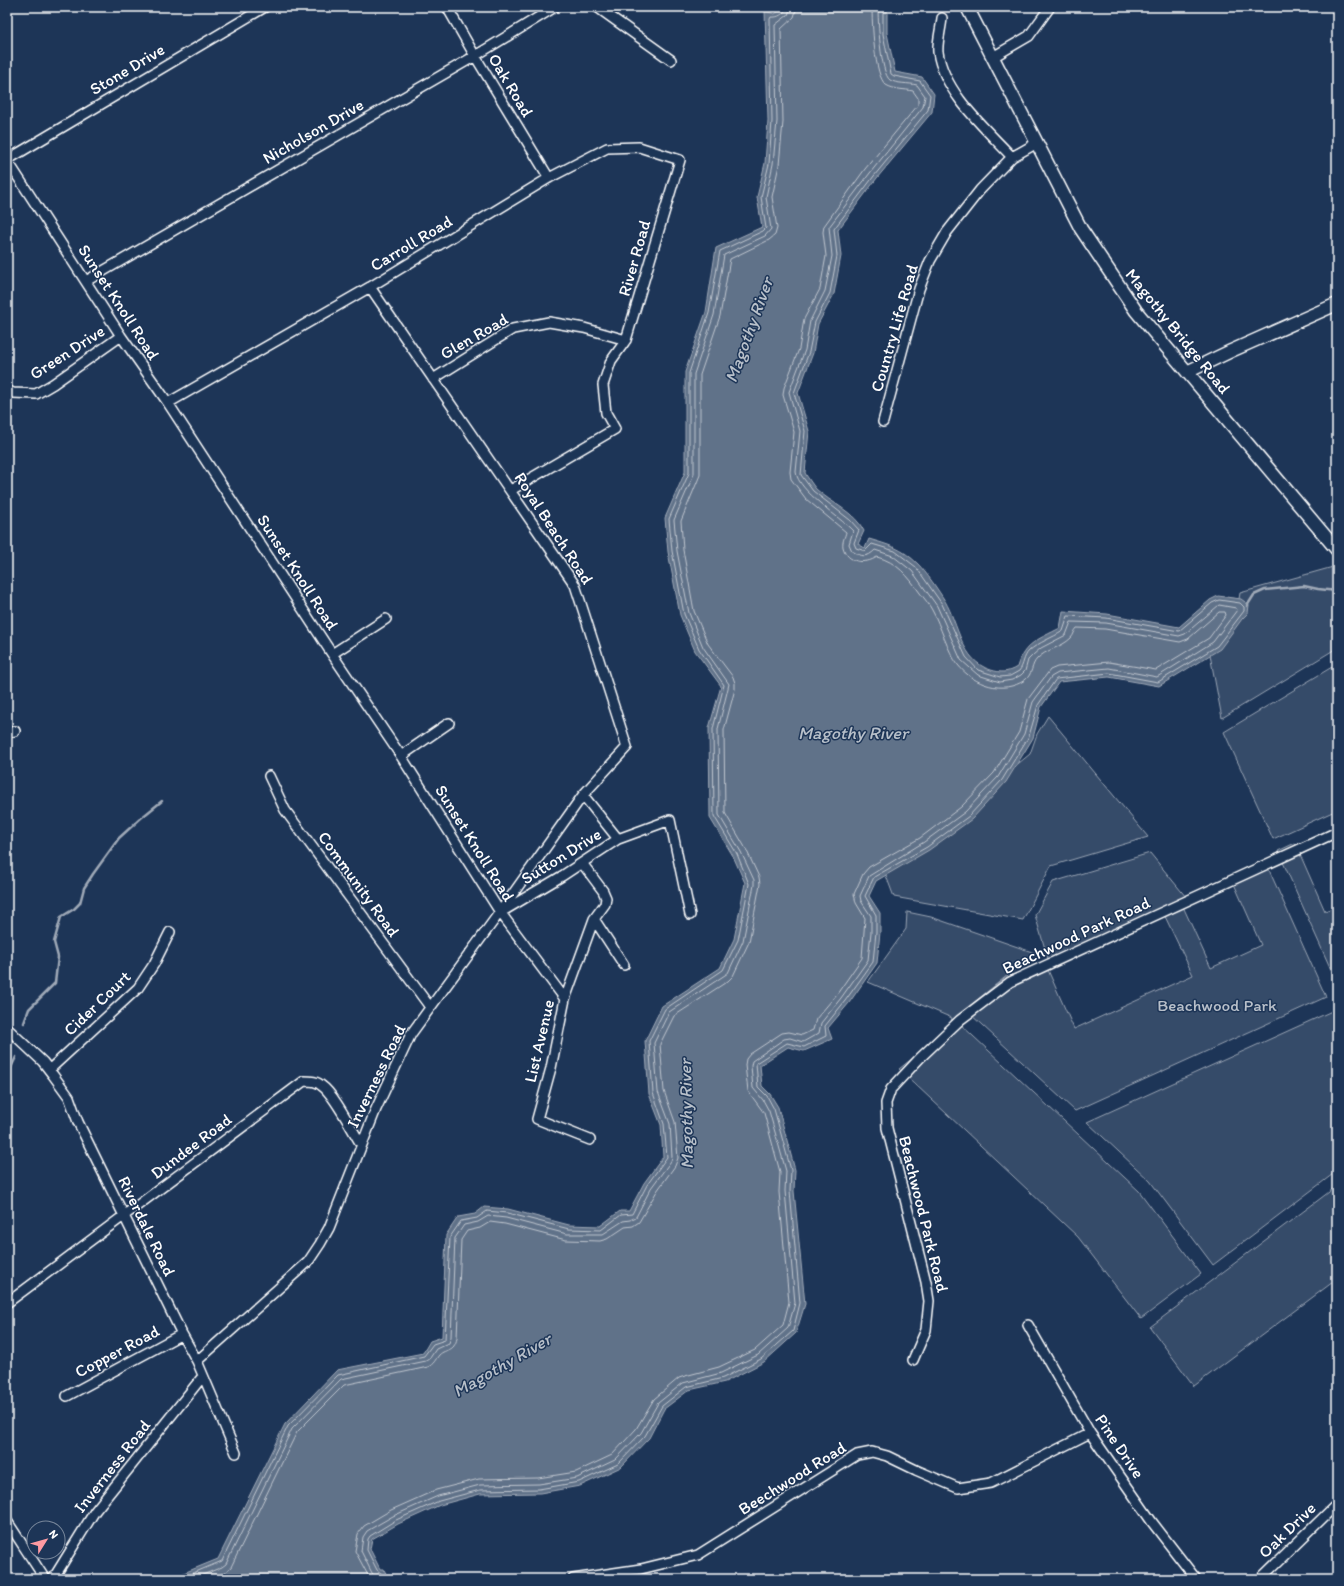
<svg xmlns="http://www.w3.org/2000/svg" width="1344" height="1586" viewBox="0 0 1344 1586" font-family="Itim,sans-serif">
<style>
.green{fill:#364b69;stroke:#9aa5b4}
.water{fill:#617289;stroke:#a0aab8}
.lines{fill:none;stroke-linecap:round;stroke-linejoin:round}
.shore{stroke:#c0c7d0;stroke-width:1}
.stream{stroke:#a0aab8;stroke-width:2.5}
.minor-casing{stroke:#fff;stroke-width:12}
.major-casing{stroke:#fff;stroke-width:15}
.minor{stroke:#1d3557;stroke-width:9}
.major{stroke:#1d3557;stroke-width:12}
.labels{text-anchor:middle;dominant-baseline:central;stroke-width:3;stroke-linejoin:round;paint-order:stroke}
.street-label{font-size:17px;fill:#fff;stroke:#1d3557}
.park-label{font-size:17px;fill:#b9c0ca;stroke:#1d3557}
.water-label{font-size:18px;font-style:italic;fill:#b8c0ca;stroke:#1d3557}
</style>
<rect width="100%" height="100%" fill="#1d3557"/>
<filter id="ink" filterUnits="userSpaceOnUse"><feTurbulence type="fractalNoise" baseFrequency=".025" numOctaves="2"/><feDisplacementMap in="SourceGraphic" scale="8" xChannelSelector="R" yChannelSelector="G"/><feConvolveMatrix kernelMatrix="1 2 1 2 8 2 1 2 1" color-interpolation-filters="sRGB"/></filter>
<g filter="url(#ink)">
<!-- green -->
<path class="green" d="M 1333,567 L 1337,572 L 1337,648 L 1222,718 L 1207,639 L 1234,628 L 1240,593 Z
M 1337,664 L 1337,810 L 1273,839 L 1224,732 Z
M 1048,716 L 1148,837 L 1051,866 L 1023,920 L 894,897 L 885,873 L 1030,754 L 1037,734 Z
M 1295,843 L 1325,911 L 1337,906 L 1337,983 L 1278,851 Z
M 1150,853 L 1186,897 L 1180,900 L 1211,968 L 1261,945 L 1231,877 L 1265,861 L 1326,997 L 1075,1111 L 969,1013 L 1027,969 L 1044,961 L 1074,1029 L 1193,975 L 1161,908 L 1048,959 L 1035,915 L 1053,882 Z
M 907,912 L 931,917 L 1035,953 L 951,1021 L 952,1018 L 868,982 L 906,929 Z
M 1332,1011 L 1337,1017 L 1337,1171 L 1213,1265 L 1150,1181 L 1087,1122 Z
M 958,1022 L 1139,1191 L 1201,1274 L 1141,1319 L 1078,1237 L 899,1069 Z
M 1337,1186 L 1337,1279 L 1194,1386 L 1150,1327 Z"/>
<!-- water -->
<path class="water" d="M 784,7 L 887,7 L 887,33 L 895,72 L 922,77 L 934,94 L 932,112 L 877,178 L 838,230 L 841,256 L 834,294 L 818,324 L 813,353 L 798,393 L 809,431 L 805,473 C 808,478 812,484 816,489 C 831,503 855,512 864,531 L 858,544 L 865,548 L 869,539 C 889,545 902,548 918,564 C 926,572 939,591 945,601 C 959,625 961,661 991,670 C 1001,673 1007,673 1017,667 C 1024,643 1039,639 1060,628 L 1063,611 L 1107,614 L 1179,627 L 1210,600 L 1218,596 L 1241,599 L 1249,605 L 1248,613 L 1242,619 L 1220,649 L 1159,686 L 1109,677 L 1059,682 L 1041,707 L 1033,738 L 1006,782 L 972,819 L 929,850 L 876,881 L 869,896 L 880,913 L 880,932 L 877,963 L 849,1003 L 828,1028 L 832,1039 L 804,1051 L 788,1047 L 760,1065 L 762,1086 L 770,1094 L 778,1107 L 795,1170 L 794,1191 L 805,1304 L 796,1333 L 764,1362 L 725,1382 L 689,1390 L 664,1409 L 649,1438 L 621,1467 L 580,1486 L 540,1493 L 480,1494 L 440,1505 L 398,1524 L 372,1539 L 370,1549 L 380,1569 L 384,1569 L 388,1579 L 169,1579 L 218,1559 L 285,1424 L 337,1370 L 423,1353 L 430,1341 L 442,1337 L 446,1235 L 458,1217 L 475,1214 L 484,1207 L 508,1209 L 569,1225 L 600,1226 L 620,1211 L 629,1211 L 644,1183 L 663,1157 L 661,1125 L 649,1094 L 645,1041 L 662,1006 L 720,968 L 734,939 L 745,883 L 733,856 L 710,818 L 709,728 L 721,686 L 695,651 L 680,615 L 668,552 L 665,518 L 685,472 L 685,372 L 706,312 L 716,248 L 762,227 L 757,197 L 765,163 L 768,121 L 765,11 L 775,14 Z"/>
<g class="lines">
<!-- shore -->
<path class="shore" d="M 179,1579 L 222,1561 L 288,1426 L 338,1375 L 424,1356 L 433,1344 L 445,1340 L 450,1237 L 461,1221 L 477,1218 L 487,1211 L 507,1213 L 569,1229 L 601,1230 L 621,1215 L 632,1214 L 647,1185 L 667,1157 L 664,1124 L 653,1093 L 649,1041 L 665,1009 L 723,970 L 738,940 L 749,884 L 737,854 L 714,816 L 713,729 L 724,685 L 699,649 L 684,614 L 672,551 L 669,519 L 689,473 L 689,373 L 709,313 L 720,251 L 763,231 L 766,228 L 761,197 L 769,164 L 772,121 L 770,19 L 771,17 C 778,18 785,14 786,7
M 193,1579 L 222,1567 L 226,1564 L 292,1429 L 341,1379 L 426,1361 L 430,1358 L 436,1349 L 449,1343 L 451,1337 L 455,1238 L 464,1225 L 478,1222 L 488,1216 L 506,1218 L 567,1234 L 603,1234 L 623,1221 L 630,1220 L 636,1217 L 651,1188 L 671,1161 L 672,1157 L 670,1124 L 658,1092 L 654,1043 L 669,1012 L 728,973 L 743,941 L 754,885 L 754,880 L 741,852 L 719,815 L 718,729 L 729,684 L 703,647 L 689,613 L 677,551 L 674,520 L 694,474 L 694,374 L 714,315 L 724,255 L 765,236 L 771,229 L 766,197 L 773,164 L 777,121 L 775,25 L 788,15 L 791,7
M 209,1579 L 224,1573 L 231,1567 L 297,1432 L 344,1385 L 428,1367 C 434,1364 435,1360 439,1355 C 446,1348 454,1353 457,1338 L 461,1240 L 467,1231 L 480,1228 L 490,1222 L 505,1224 L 566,1240 L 600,1241 L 607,1239 L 625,1227 L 633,1226 L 639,1222 L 657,1191 L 675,1166 L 678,1158 L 675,1122 L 664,1091 L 660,1044 L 674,1016 L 728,981 L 733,976 L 749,942 L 760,884 L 759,877 L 746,849 L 725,813 L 724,730 L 735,689 L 735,683 L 733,677 L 708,644 L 694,611 L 683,550 L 681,521 L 700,475 L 700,375 L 720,316 L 730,259 L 769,240 L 775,235 L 777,228 L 772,197 L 779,165 L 783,122 L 781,29 L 794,17 L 797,7
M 370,1579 L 355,1551 L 358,1534 L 364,1526 L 391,1510 L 436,1490 L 479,1479 L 538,1478 L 576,1472 L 612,1455 L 636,1429 L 654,1399 L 679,1378 L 685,1376 L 719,1367 L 755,1350 L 783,1325 L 789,1302 L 779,1192 L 780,1172 L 764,1113 L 748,1091 L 745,1065 L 746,1059 L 750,1054 L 782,1033 L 789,1032 L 802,1035 L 813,1030 L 816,1019 L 837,994 L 862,958 L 865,918 L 856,903 L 854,894 L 863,874 L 869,867 L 920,838 L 961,807 L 994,773 L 1019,732 L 1028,699 L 1050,670 L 1057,667 L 1109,662 L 1156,670 L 1209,638 L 1226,615 L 1225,612 L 1219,612 L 1188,639 L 1180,642 L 1105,629 L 1077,628 C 1074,631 1074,635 1071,638 C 1061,648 1046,649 1037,659 C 1031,665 1033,674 1025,680 C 1003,695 974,685 958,665 C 947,651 941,626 932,610 C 929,604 924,598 920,593 C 908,576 897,562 877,557 C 865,565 847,563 843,547 C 842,541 845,537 846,532 L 806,499 L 791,479 L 790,472 L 794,432 L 783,395 L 784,388 L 799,349 L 804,319 L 820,289 L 826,256 L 823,232 L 824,226 L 865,169 L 918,105 L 918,98 L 913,91 C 905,89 894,90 886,85 C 874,76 872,22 872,7
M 378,1579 L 372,1573 L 361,1551 L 363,1537 L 367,1531 L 393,1516 L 438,1496 L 480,1485 L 539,1484 L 577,1478 L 615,1460 L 641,1433 L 658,1403 L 683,1383 L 721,1373 L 758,1355 L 788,1328 L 795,1303 L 785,1191 L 786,1171 L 769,1111 L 763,1100 L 753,1088 L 751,1066 L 752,1061 L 784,1039 L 790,1038 L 803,1042 L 819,1033 L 821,1023 L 841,998 L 868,960 L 871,932 L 871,916 L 861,901 L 860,896 L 869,876 L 924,842 L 965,812 L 998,777 L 1024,734 L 1033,702 L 1051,677 L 1058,673 L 1109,668 L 1157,677 L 1213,642 L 1237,610 L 1236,608 L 1219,605 L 1185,634 L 1179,636 L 1106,623 L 1071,622 L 1066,635 L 1041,648 L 1033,655 L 1028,660 L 1025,671 L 1021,675 L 1012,680 L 1000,682 L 978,675 L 961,660 L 937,606 L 912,571 L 893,556 L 875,550 C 867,558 862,557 852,551 L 849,544 L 853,531 C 839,516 798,491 796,472 L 800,431 L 789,392 L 805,350 L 810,321 L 825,291 L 832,256 L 829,227 L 870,173 L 923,107 L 925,96 L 917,85 C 909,83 896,84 890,80 C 880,73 878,19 878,7
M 384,1579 L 382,1574 L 377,1570 L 367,1550 L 368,1539 L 370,1536 L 396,1520 L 439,1501 L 480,1490 L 539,1489 L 579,1482 L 618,1464 L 645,1436 L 662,1406 L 686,1387 L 723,1378 L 761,1359 L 793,1331 L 800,1303 L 790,1191 L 791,1170 L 774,1109 L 767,1096 L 758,1087 L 756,1063 L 787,1043 L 804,1047 L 826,1036 L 825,1026 L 845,1001 L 873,962 L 876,932 L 876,915 L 865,896 L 874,877 L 927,847 L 969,816 L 1002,780 L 1029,736 L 1038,705 L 1056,679 L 1109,673 L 1158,682 L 1217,646 L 1244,611 L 1244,607 L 1240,603 L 1219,600 L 1212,603 L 1179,631 L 1106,618 L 1068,616 L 1063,631 C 1052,638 1039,642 1029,651 C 1023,657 1024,665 1019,671 L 1010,676 L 1000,677 L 978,670 L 966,657 L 942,604 L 916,567 L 895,551 L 872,544 L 865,551 L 856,548 L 854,543 L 859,530 L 850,520 L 813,491 L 801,475 L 805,431 L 794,393 L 809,352 L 815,322 L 830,293 L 837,256 L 834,229 L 874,176 L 928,110 L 930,95 L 920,81 L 894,76 L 891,74 L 883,34 L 883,7"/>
<!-- stream -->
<path class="stream" d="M 1247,606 L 1254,595 L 1265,590 L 1304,586 L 1318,589 L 1337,591
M 24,1023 L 29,1009 L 55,983 L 58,957 L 54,942 L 61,917 L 74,909 L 80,903 L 84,888 L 93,874 L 119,838 L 141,818 L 162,801
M 7,1076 L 16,1057"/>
<!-- minor casing -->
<g class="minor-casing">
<path id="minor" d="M 447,7 L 475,56 L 549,178
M 597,7 L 671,60
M 942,18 C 941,29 937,42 938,52 C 944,93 985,128 1012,157
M 993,57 L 1029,36 L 1050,7
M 7,160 L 121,336 L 168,403 L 332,654 L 401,756 L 500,912 L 565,999
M 7,160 L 265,7
M 86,281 L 475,56 L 555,7
M 370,287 L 575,585 L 627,747 L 583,795 L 618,839
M 433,379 L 513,329 L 549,322 L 584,328 L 626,340
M 7,390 L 13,393 L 36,394 L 53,384 L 121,336
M 168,403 L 370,287 L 549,178 L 607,148 L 639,147 L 680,160 L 626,340 L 611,361 L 603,385 L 606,413 L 615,429 L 511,490
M 883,422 L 919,289 L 930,261 L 947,232 L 980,190 L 1012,157 L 1037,143
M 332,654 L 386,619
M 7,733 L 15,731
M 401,756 L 449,723
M 269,776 L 285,810 L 430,1007
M 582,863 L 603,891 L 606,898 L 605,904 L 594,919 L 565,999 L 551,1068 L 537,1119 L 590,1140
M 503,911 L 562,876 L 618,839 L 670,820 L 690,915
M 594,919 L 624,965
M 7,1028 L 43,1062 L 53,1075 L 69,1097 L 78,1122 L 182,1334 L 197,1361 L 236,1453
M 49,1070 L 138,988 L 154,964 L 170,932
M 7,1303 L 304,1081 C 311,1081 317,1081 322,1086 C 334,1094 352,1130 361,1144
M 1028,1325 L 1090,1433 L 1152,1522 L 1196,1579
M 913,1360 L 926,1330 L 929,1301 L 926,1282 L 887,1128 L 886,1103 L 891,1089 L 920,1058 L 960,1020 L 1010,982 L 1337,832
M 197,1361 L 308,1262 L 320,1244 L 329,1228 L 376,1109 L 411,1034 L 500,912 L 583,795
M 67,1396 L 182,1334
M 7,1521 L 45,1579
M 53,1579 L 95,1511 L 203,1376
M 573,1579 L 641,1569 L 698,1555 L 857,1455 L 872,1452 L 887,1456 L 916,1470 L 958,1488 L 991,1483 L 1090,1433
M 1260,1579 L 1337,1504"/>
</g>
<!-- major casing -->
<g class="major-casing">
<path id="major" d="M 967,7 L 1081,229 L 1136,311 L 1156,335 L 1337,550
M 1187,372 L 1231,351 L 1337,304"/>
</g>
<!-- minor -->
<use href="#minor" class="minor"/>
<!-- major -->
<use href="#major" class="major"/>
</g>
</g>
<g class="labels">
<!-- street labels -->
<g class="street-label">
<text transform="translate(127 69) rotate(-31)">Stone Drive</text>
<text transform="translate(511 85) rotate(59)">Oak Road</text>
<text transform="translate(313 131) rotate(-30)">Nicholson Drive</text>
<text transform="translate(411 243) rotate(-31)">Carroll Road</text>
<text transform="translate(634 258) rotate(-74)">River Road</text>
<text transform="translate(119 302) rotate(57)">Sunset Knoll Road</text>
<text transform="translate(894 328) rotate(-74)">Country Life Road</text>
<text transform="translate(1178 331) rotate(51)">Magothy Bridge Road</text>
<text transform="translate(474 336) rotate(-30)">Glen Road</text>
<text transform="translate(67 352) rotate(-33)">Green Drive</text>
<text transform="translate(554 528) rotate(57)">Royal Beach Road</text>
<text transform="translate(298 572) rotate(57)">Sunset Knoll Road</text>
<text transform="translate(475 843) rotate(58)">Sunset Knoll Road</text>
<text transform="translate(561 856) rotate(-32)">Sutton Drive</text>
<text transform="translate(359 884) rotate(54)">Community Road</text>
<text transform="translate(1076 935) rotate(-25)">Beachwood Park Road</text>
<text transform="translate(97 1003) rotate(-44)">Cider Court</text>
<text transform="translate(539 1041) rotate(-77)">List Avenue</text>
<text transform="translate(376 1076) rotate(-64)">Inverness Road</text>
<text transform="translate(191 1146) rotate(-37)">Dundee Road</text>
<text transform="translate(924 1214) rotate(76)">Beachwood Park Road</text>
<text transform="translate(147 1226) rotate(64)">Riverdale Road</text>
<text transform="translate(117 1351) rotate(-28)">Copper Road</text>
<text transform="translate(1120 1446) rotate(56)">Pine Drive</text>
<text transform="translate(112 1466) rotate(-52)">Inverness Road</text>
<text transform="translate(792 1478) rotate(-32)">Beechwood Road</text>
<text transform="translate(1287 1530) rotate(-44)">Oak Drive</text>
</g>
<!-- park labels -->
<g class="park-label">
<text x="1217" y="1005">Beachwood Park</text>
</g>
<!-- water labels -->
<g class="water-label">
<text transform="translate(749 330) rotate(-70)">Magothy River</text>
<text x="853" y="733">Magothy River</text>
<text transform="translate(686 1114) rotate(-91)">Magothy River</text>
<text transform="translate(502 1365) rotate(-30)">Magothy River</text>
</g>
</g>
<!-- margin -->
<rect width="1344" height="1586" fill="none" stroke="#1d3557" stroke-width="24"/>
<rect x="12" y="12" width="1320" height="1562" fill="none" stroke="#fff" stroke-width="1.5" filter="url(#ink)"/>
<!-- north arrow -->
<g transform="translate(46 1540) rotate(53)"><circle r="19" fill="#1d3557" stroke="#77869a"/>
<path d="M0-3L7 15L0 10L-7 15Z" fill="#ff9aa2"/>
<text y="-6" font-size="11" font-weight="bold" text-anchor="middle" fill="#ffffff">N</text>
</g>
</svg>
